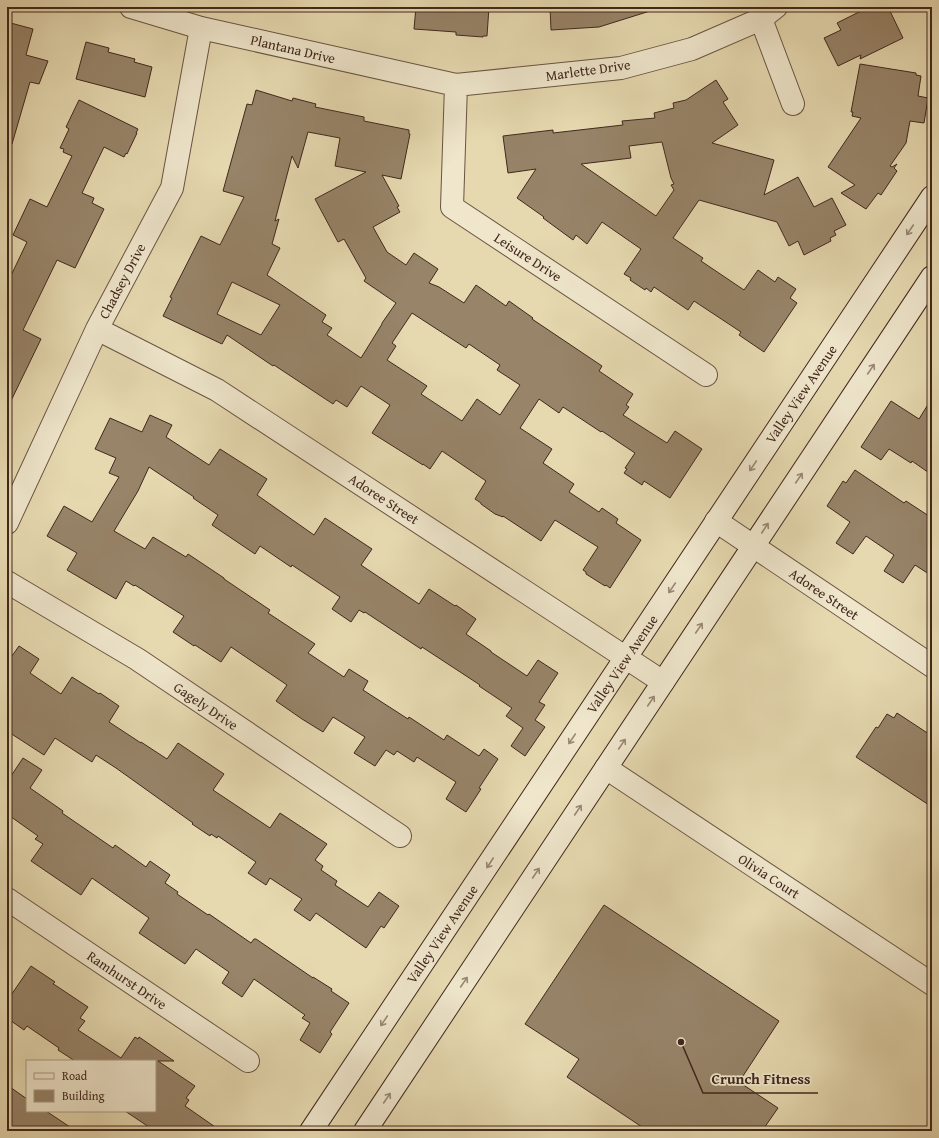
<svg xmlns="http://www.w3.org/2000/svg" width="939" height="1138" viewBox="0 0 939 1138" font-family="'Gentium Book Plus',serif">
<style>
.building{fill:#978469;stroke:#41281d;fill-rule:evenodd}
.lines{fill:none;stroke-linecap:round;stroke-linejoin:round}
.minor-casing{stroke:#6a5442;stroke-width:24}
.secondary-casing{stroke:#41281d;stroke-width:24}
.minor{stroke:#efe6cc;stroke-width:22}
.secondary{stroke:#efe6cc;stroke-width:22}
.oneway{stroke:#988774}
.labels{text-anchor:middle;dominant-baseline:central;stroke-width:3.5;stroke-linejoin:round;paint-order:stroke}
.street-label{font-size:14px;fill:#41281d;stroke:#efe6cc}
.leader{fill:none;stroke:#41281d;stroke-width:1.5}
.callout-dot{fill:#41281d;stroke:#efe6cc;stroke-width:1.5}
.callout-label{font-size:15px;text-anchor:middle;font-weight:bold;fill:#41281d;stroke:#efe6cc;stroke-width:3.5;stroke-linejoin:round;paint-order:stroke}
</style>
<rect width="100%" height="100%" fill="#e6d9b0"/>
<filter id="stains"><feTurbulence type="fractalNoise" baseFrequency=".005" numOctaves="4"/><feColorMatrix values="0 0 0 0 .2 0 0 0 0 .09 0 0 0 0 .02 0 0 0 .5 -.17"/></filter>
<radialGradient id="worn" r=".72"><stop offset=".6" stop-color="#630" stop-opacity="0"/><stop offset="1" stop-color="#630" stop-opacity=".3"/></radialGradient>
<!-- building -->
<path class="building" d="M 416,7 L 489,7 L 487,36 L 483,36 L 483,37 L 456,35 L 456,32 L 414,29 Z
M 550,7 L 650,7 L 650,11 L 599,27 L 551,30 Z
M 869,7 L 888,7 L 903,38 L 860,59 L 861,55 L 838,66 L 824,38 L 841,30 L 837,23 Z
M 7,22 L 33,29 L 26,55 L 48,61 L 39,84 L 30,82 L 12,144 L 7,143 Z
M 86,42 L 109,48 L 108,52 L 135,59 L 134,62 L 152,67 L 145,97 L 76,79 Z
M 860,64 L 916,73 L 916,75 L 921,76 L 918,96 L 928,98 L 924,123 L 910,121 L 906,143 L 890,166 L 892,167 L 897,164 L 894,168 L 897,171 L 881,195 L 878,193 L 866,209 L 841,193 L 855,185 L 828,167 L 861,118 L 852,116 L 853,112 L 851,112 Z
M 716,80 L 728,99 L 723,102 L 738,125 L 712,143 L 774,160 L 764,195 L 798,177 L 814,207 L 832,198 L 846,225 L 834,231 L 836,235 L 830,238 L 831,241 L 804,255 L 798,241 L 789,246 L 777,222 L 699,200 L 673,238 L 703,258 L 701,261 L 744,290 L 758,270 L 775,282 L 778,277 L 796,289 L 790,298 L 797,303 L 764,352 L 739,335 L 741,332 L 694,301 L 688,310 L 654,287 L 651,292 L 646,288 L 645,290 L 630,280 L 631,278 L 624,274 L 641,249 L 602,222 L 587,244 L 576,235 L 573,240 L 543,218 L 544,217 L 517,198 L 536,169 L 508,173 L 503,136 L 553,130 L 553,133 L 623,125 L 622,121 L 655,118 L 654,113 L 674,108 L 673,103 L 686,100 ZM 662,142 L 671,178 L 674,184 L 671,185 L 674,190 L 656,216 L 581,164 L 631,158 L 629,146 Z
M 256,90 L 292,101 L 293,98 L 316,104 L 315,107 L 364,117 L 364,121 L 409,130 L 409,134 L 410,134 L 401,179 L 382,175 L 399,206 L 397,207 L 400,212 L 373,227 L 387,252 L 406,265 L 414,253 L 438,269 L 429,283 L 439,287 L 464,303 L 476,285 L 506,306 L 509,301 L 533,318 L 532,319 L 602,366 L 599,371 L 633,394 L 626,405 L 629,407 L 623,415 L 667,443 L 675,431 L 702,449 L 670,498 L 644,481 L 642,485 L 624,473 L 627,469 L 625,468 L 635,453 L 602,431 L 601,432 L 563,407 L 559,413 L 539,399 L 520,428 L 552,449 L 543,463 L 574,484 L 569,492 L 599,512 L 602,508 L 618,519 L 616,523 L 641,540 L 610,588 L 606,585 L 605,586 L 586,574 L 586,572 L 583,570 L 598,547 L 555,520 L 541,541 L 503,516 L 503,517 L 495,514 L 481,504 L 481,503 L 475,499 L 486,481 L 442,451 L 430,469 L 423,464 L 423,465 L 372,433 L 390,405 L 361,386 L 347,407 L 336,400 L 333,404 L 277,367 L 274,365 L 273,366 L 227,335 L 222,344 L 163,316 L 172,298 L 170,297 L 201,236 L 220,245 L 244,197 L 223,191 L 247,104 L 252,105 ZM 308,132 L 340,138 L 335,166 L 366,172 L 315,199 L 338,242 L 344,239 L 366,278 L 364,281 L 396,303 L 382,323 L 382,324 L 361,358 L 327,335 L 332,328 L 322,322 L 326,315 L 267,275 L 280,248 L 272,244 L 279,219 L 275,221 L 292,156 L 298,168 ZM 232,282 L 280,305 L 261,335 L 217,314 ZM 412,313 L 466,348 L 469,344 L 500,365 L 497,370 L 520,385 L 500,415 L 477,399 L 462,421 L 421,394 L 427,386 L 387,360 L 396,346 L 392,343 Z
M 79,100 L 138,129 L 136,133 L 137,133 L 127,154 L 126,153 L 124,157 L 104,147 L 82,193 L 94,198 L 92,203 L 104,209 L 75,268 L 57,260 L 42,291 L 23,330 L 41,339 L 7,409 L 7,284 L 27,242 L 13,235 L 30,199 L 47,207 L 72,156 L 63,152 L 64,149 L 60,148 L 69,129 L 66,127 Z
M 932,398 L 932,475 L 912,461 L 911,463 L 889,449 L 881,460 L 861,447 L 891,401 L 919,419 Z
M 150,415 L 172,425 L 166,437 L 209,465 L 220,449 L 267,479 L 257,495 L 314,535 L 325,518 L 372,549 L 361,565 L 419,604 L 429,589 L 455,606 L 456,605 L 476,619 L 466,634 L 491,651 L 491,652 L 527,676 L 538,660 L 558,673 L 539,702 L 545,705 L 535,720 L 545,727 L 525,756 L 511,746 L 523,728 L 506,716 L 512,708 L 479,686 L 480,685 L 422,647 L 421,649 L 365,612 L 364,613 L 359,610 L 351,622 L 332,609 L 340,597 L 292,565 L 291,567 L 260,546 L 255,554 L 212,525 L 218,515 L 193,498 L 194,497 L 149,467 L 138,491 L 114,531 L 145,549 L 153,537 L 186,557 L 188,554 L 224,578 L 224,579 L 270,610 L 268,613 L 315,644 L 308,653 L 344,677 L 349,669 L 368,681 L 363,690 L 408,719 L 409,717 L 444,740 L 447,735 L 479,756 L 484,749 L 498,759 L 479,788 L 481,789 L 466,812 L 446,799 L 456,782 L 417,757 L 414,762 L 397,751 L 394,755 L 386,750 L 375,766 L 354,753 L 365,737 L 333,717 L 323,732 L 302,719 L 276,701 L 287,685 L 231,647 L 221,662 L 195,645 L 194,646 L 173,632 L 184,616 L 135,585 L 134,586 L 126,581 L 116,599 L 67,570 L 77,553 L 47,536 L 64,506 L 92,522 L 119,477 L 109,473 L 116,458 L 95,449 L 110,418 L 142,432 Z
M 855,470 L 904,503 L 906,501 L 932,518 L 932,576 L 915,565 L 903,583 L 884,571 L 894,555 L 866,536 L 853,554 L 836,543 L 850,522 L 827,506 L 843,481 L 846,483 Z
M 19,646 L 39,659 L 30,673 L 61,694 L 72,677 L 99,694 L 100,693 L 119,706 L 109,722 L 141,743 L 141,742 L 167,759 L 178,743 L 224,774 L 213,790 L 270,828 L 280,813 L 327,844 L 315,860 L 323,866 L 321,870 L 337,881 L 335,885 L 368,907 L 379,892 L 399,906 L 384,928 L 381,926 L 366,948 L 316,913 L 310,921 L 294,910 L 302,899 L 270,878 L 266,885 L 248,873 L 256,862 L 218,836 L 217,838 L 211,834 L 210,836 L 192,824 L 193,823 L 116,768 L 96,755 L 92,762 L 55,738 L 44,755 L 7,731 L 7,663 Z
M 897,713 L 932,736 L 932,807 L 856,757 L 876,727 L 878,728 L 887,714 L 894,718 Z
M 23,758 L 42,770 L 30,788 L 63,811 L 62,813 L 113,848 L 115,845 L 146,867 L 150,861 L 170,875 L 165,883 L 178,892 L 177,894 L 208,915 L 209,914 L 251,943 L 254,939 L 256,939 L 313,978 L 313,977 L 332,989 L 331,991 L 349,1003 L 330,1032 L 332,1034 L 320,1053 L 300,1040 L 310,1023 L 302,1018 L 305,1015 L 254,979 L 242,997 L 222,983 L 229,972 L 196,949 L 185,964 L 139,933 L 149,918 L 92,878 L 81,895 L 31,861 L 43,844 L 35,839 L 38,836 L 7,814 L 7,782 Z
M 604,905 L 779,1021 L 739,1082 L 778,1108 L 762,1131 L 648,1131 L 567,1077 L 579,1059 L 525,1024 Z
M 31,966 L 55,982 L 53,984 L 55,985 L 88,1007 L 80,1018 L 85,1021 L 78,1030 L 121,1058 L 135,1037 L 138,1039 L 139,1037 L 174,1061 L 158,1061 L 195,1086 L 186,1098 L 189,1100 L 185,1106 L 221,1131 L 155,1131 L 125,1111 L 155,1111 L 155,1061 L 75,1061 L 58,1050 L 59,1048 L 27,1026 L 24,1030 L 7,1018 L 7,1001 Z
M 7,1085 L 27,1099 L 27,1111 L 46,1111 L 76,1131 L 7,1131 Z"/>
<g class="lines">
<!-- minor casing -->
<g class="minor-casing">
<path id="minor" d="M 131,7 L 201,28 L 456,85 L 621,68 L 692,49 L 761,19 L 776,7
M 761,19 L 793,104
M 456,85 L 452,207 L 706,375
M 97,329 L 217,390 L 663,682
M 716,521 L 932,666
M 7,523 L 97,329 L 172,188 L 201,28
M 7,582 L 137,659 L 400,836
M 606,768 L 932,984
M 7,899 L 248,1061"/>
</g>
<!-- secondary casing -->
<g class="secondary-casing">
<path id="secondary" d="M 311,1131 L 932,197
M 365,1131 L 932,277"/>
</g>
<!-- minor -->
<use href="#minor" class="minor"/>
<!-- secondary -->
<use href="#secondary" class="secondary"/>
</g>
<!-- one-way arrows -->
<defs><path id="oneway-shaft" d="M-6 0H5M1.5-3L5.5 0L1.5 3" fill="none" stroke-width="1.6" stroke-linecap="round" stroke-linejoin="round"/></defs>
<g class="oneway">
<use href="#oneway-shaft" transform="translate(910 230) rotate(124)"/>
<use href="#oneway-shaft" transform="translate(871 369) rotate(-56)"/>
<use href="#oneway-shaft" transform="translate(753 466) rotate(124)"/>
<use href="#oneway-shaft" transform="translate(799 478) rotate(-56)"/>
<use href="#oneway-shaft" transform="translate(765 528) rotate(-57)"/>
<use href="#oneway-shaft" transform="translate(672 588) rotate(124)"/>
<use href="#oneway-shaft" transform="translate(699 628) rotate(-56)"/>
<use href="#oneway-shaft" transform="translate(651 701) rotate(-56)"/>
<use href="#oneway-shaft" transform="translate(572 739) rotate(124)"/>
<use href="#oneway-shaft" transform="translate(622 744) rotate(-56)"/>
<use href="#oneway-shaft" transform="translate(578 810) rotate(-56)"/>
<use href="#oneway-shaft" transform="translate(490 863) rotate(123)"/>
<use href="#oneway-shaft" transform="translate(536 873) rotate(-56)"/>
<use href="#oneway-shaft" transform="translate(464 982) rotate(-56)"/>
<use href="#oneway-shaft" transform="translate(384 1021) rotate(124)"/>
<use href="#oneway-shaft" transform="translate(387 1098) rotate(-56)"/>
</g>
<g class="labels">
<!-- street labels -->
<g class="street-label">
<text transform="translate(293 49) rotate(13)">Plantana Drive</text>
<text transform="translate(588 70) rotate(-8)">Marlette Drive</text>
<text transform="translate(528 257) rotate(33)">Leisure Drive</text>
<text transform="translate(122 281) rotate(-62)">Chadsey Drive</text>
<text transform="translate(801 394) rotate(-56)">Valley View Avenue</text>
<text transform="translate(384 499) rotate(33)">Adoree Street</text>
<text transform="translate(824 594) rotate(34)">Adoree Street</text>
<text transform="translate(622 664) rotate(-56)">Valley View Avenue</text>
<text transform="translate(206 706) rotate(34)">Gagely Drive</text>
<text transform="translate(769 876) rotate(33)">Olivia Court</text>
<text transform="translate(442 934) rotate(-56)">Valley View Avenue</text>
<text transform="translate(127 980) rotate(34)">Ramhurst Drive</text>
</g>
</g>
<!-- callouts -->
<path class="leader" d="M681 1042L703 1093H818"/>
<circle class="callout-dot" cx="681" cy="1042" r="4"/>
<g class="callout-label">
<text x="761" y="1084">Crunch Fitness</text>
</g>
<!-- margin -->
<rect width="939" height="1138" fill="none" stroke="#e6d9b0" stroke-width="24"/>
<rect x="8" y="8" width="923" height="1122" fill="none" stroke="#41281d" stroke-width="2"/>
<rect x="12" y="12" width="915" height="1114" fill="none" stroke="#41281d"/>
<!-- legend -->
<rect x="26" y="1060" width="130" height="52" fill="#efe6cc" stroke="#a99a86"/>
<rect x="34" y="1073" width="20" height="6" fill="#efe6cc" stroke="#a99a86"/>
<text x="62" y="1080" font-size="12" fill="#41281d">Road</text>
<rect x="34" y="1090" width="20" height="12" fill="#978469" stroke="#a99a86"/>
<text x="62" y="1100" font-size="12" fill="#41281d">Building</text>
<rect width="100%" height="100%" filter="url(#stains)"/>
<rect width="100%" height="100%" fill="url(#worn)"/>
</svg>
